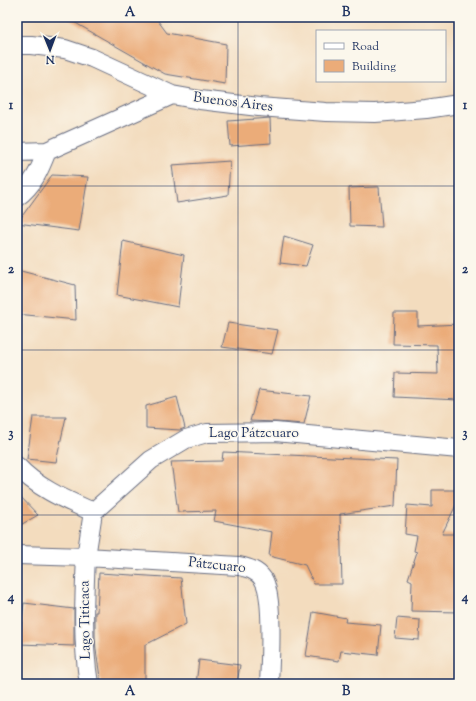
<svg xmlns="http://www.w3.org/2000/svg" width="476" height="701" viewBox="0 0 476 701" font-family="'Sorts Mill Goudy',serif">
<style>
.building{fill:#ebac79}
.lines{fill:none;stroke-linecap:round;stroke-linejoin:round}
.minor-casing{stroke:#676c80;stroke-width:20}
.minor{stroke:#fff;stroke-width:18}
.grid{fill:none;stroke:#1b2f5e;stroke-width:1;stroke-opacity:0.55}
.labels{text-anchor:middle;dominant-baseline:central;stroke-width:3;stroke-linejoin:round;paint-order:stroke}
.street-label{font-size:14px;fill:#1b2f5e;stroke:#fbf7ec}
.neatline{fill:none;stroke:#1b2f5e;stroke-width:1.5}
.grid-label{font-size:13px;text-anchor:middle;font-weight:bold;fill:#1b2f5e}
</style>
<rect width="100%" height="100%" fill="#fbf7ec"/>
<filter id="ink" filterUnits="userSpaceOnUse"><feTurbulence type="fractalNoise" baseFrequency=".025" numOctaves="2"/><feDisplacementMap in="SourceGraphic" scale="8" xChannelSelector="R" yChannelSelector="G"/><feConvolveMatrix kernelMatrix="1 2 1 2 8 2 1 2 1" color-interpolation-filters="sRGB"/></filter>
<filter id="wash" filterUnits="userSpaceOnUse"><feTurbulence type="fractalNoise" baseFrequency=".012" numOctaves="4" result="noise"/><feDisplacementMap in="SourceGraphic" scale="16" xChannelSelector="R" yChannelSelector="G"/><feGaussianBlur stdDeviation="0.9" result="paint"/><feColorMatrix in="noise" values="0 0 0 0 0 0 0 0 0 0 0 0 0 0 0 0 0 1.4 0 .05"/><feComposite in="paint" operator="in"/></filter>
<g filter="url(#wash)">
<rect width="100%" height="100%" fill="#f3dcbe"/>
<g id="blocks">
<!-- building -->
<path class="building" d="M 65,17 L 155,17 L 167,33 L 226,44 L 225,84 L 165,74 Z
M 270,118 L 271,143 L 230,146 L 228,121 Z
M 230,161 L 228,195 L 177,203 L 172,165 Z
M 52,175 L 88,177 L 79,231 L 17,223 Z
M 379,187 L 382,227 L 350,226 L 349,188 Z
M 284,236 L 313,245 L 306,266 L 280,263 Z
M 123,241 L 184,255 L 178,307 L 117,295 Z
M 17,270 L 75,285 L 76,320 L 17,314 Z
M 394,313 L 418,313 L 418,326 L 459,324 L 459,400 L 394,397 L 395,373 L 438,374 L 437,345 L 393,344 Z
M 228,323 L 278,330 L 272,354 L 222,347 Z
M 259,390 L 311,396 L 304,424 L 276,422 L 250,421 Z
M 177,397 L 185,428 L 180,430 L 146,428 L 146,406 Z
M 33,417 L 66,417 L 56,462 L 27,459 Z
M 223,452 L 397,460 L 395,506 L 340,514 L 342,584 L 314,584 L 305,565 L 269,556 L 272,532 L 214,521 L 216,511 L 178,512 L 171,462 L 222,461 Z
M 432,490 L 459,490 L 459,505 L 456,505 L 442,534 L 459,534 L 459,612 L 411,611 L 412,581 L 408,579 L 417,552 L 414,551 L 417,536 L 405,534 L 407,505 L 432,507 Z
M 17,493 L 38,515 L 17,527 Z
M 99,573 L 181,578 L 186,624 L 145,645 L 145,684 L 101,684 L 96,650 L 95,636 L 95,612 L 97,612 Z
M 24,603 L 74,609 L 74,646 L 19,644 Z
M 313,612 L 346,618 L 345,622 L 381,625 L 378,655 L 341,651 L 339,661 L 306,656 Z
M 397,618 L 420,620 L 419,640 L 395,638 Z
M 199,660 L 240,665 L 237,684 L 196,684 Z"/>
</g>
</g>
<g filter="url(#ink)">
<use href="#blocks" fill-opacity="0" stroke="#676c80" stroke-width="1"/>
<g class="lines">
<!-- minor casing -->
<g class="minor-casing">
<path id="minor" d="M 17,45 L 31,45 L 65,49 L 92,58 L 172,95 L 200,100 L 259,107 L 326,112 L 375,113 L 426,109 L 459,104
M 47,151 L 172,95
M 17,152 L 47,151 C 40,169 33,186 17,197
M 17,466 C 37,488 66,500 93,512
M 17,555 L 86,557 L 93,512 L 151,460 L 186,439 L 207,433 L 275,432 L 459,449
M 89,684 C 82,642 84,599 86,557 L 239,566 C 248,568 257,570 263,579 C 274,596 270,662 269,684"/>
</g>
<!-- minor -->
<use href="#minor" class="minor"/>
</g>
</g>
<!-- grid -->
<path class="grid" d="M 238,17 L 238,684M 17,186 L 459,186M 17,350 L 459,350M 17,515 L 459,515"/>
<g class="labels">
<!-- street labels -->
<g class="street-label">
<text transform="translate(233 103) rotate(7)">Buenos Aires</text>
<text x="254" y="434">Lago Pátzcuaro</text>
<text transform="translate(217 566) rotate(6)">Pátzcuaro</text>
<text transform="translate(86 620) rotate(-91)">Lago Titicaca</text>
</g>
</g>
<!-- margin -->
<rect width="476" height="701" fill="none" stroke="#fbf7ec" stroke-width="44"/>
<!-- legend -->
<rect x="316" y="30" width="130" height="52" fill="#fbf7ec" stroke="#a1a7b3"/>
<rect x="324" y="43" width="20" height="6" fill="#ffffff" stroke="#a1a7b3"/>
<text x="352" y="50" font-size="12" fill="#1b2f5e">Road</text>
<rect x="324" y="60" width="20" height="12" fill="#ebac79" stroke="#a1a7b3"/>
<text x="352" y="70" font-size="12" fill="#1b2f5e">Building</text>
<!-- north arrow -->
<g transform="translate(50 50) rotate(179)" stroke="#fbf7ec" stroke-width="3" paint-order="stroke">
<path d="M0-3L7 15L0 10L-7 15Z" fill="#1b2f5e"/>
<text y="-6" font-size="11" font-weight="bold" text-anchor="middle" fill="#1b2f5e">N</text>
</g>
<rect x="22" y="22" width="432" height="657" class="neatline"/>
<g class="grid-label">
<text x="130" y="16">A</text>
<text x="346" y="16">B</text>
<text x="11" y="109">1</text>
<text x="465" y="109">1</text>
<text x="11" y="273">2</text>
<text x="465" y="273">2</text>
<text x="11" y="437">3</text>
<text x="465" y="437">3</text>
<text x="11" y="601">4</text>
<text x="465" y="601">4</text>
<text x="130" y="695">A</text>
<text x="346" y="695">B</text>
</g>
</svg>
